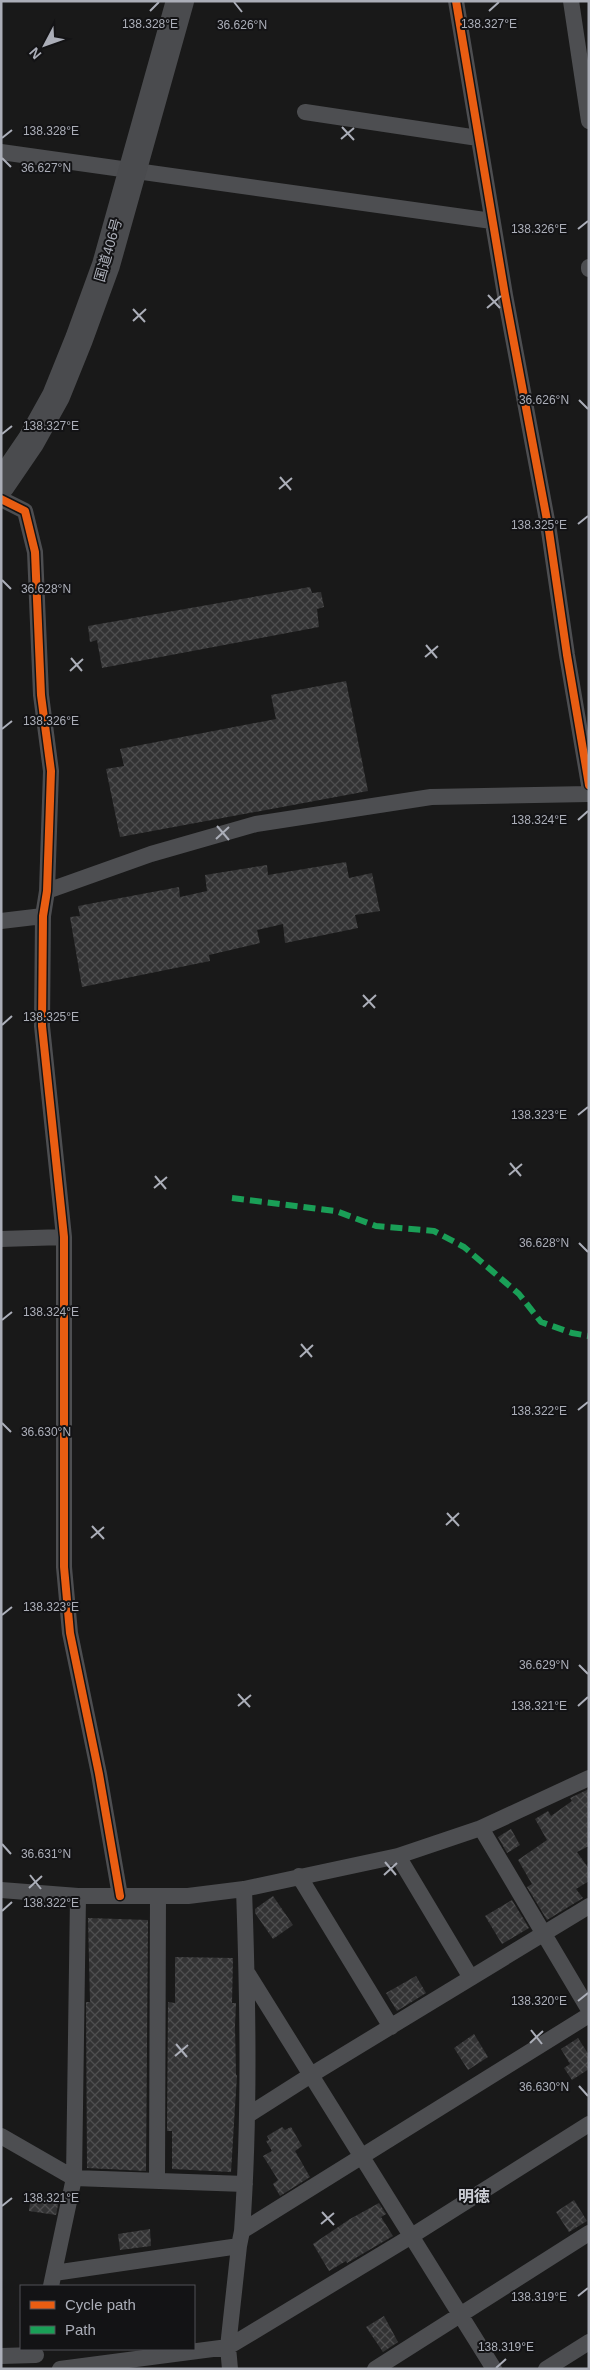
<svg xmlns="http://www.w3.org/2000/svg" width="590" height="2370" viewBox="0 0 590 2370" font-family="Helvetica,'Noto Sans JP',sans-serif">
<style>
.building{fill:url(#building-cross-hatch)}
.lines{fill:none;stroke-linecap:round;stroke-linejoin:round}
.street{stroke:#4d4e51;stroke-width:16}
.highway{stroke:#4a4b4e;stroke-width:28}
.quiet{stroke:#1a9f57;stroke-width:6;stroke-dasharray:12 6;stroke-linecap:butt}
.cycleway-casing{stroke:#131315;stroke-width:11}
.cycleway{stroke:#e95d12;stroke-width:8}
.ticks{fill:none;stroke:#abaeb8;stroke-width:2}
.labels{text-anchor:middle;dominant-baseline:central;stroke-width:4;stroke-linejoin:round;paint-order:stroke}
.street-label{font-size:14px;fill:#abaeb8;stroke:#131315}
.quarter-label{font-size:16px;font-weight:bold;fill:#ccced5;stroke:#131315}
.ticks-label{font-size:12px;text-anchor:middle;fill:#abaeb8;stroke:#131315;stroke-width:4;stroke-linejoin:round;paint-order:stroke}
</style>
<defs>
<pattern id="building-cross-hatch" width="8" height="8" patternUnits="userSpaceOnUse" patternTransform="scale(1.25)"><rect width="8" height="8" fill="#333334"/><path d="M0 0l8 8M0 8l8-8" fill="none" stroke="#4e4e4f"/></pattern>
</defs>
<rect width="100%" height="100%" fill="#191919"/>
<!-- building -->
<path class="building" d="M 310,587 L 312,593 L 321,592 L 324,607 L 317,609 L 319,627 L 102,668 L 97,640 L 90,642 L 88,626 Z
M 346,681 L 368,791 L 120,837 L 106,769 L 124,766 L 120,749 L 276,719 L 271,695 Z
M 346,862 L 349,878 L 372,873 L 380,911 L 355,915 L 358,928 L 285,943 L 283,924 L 257,930 L 260,943 L 209,955 L 210,961 L 82,987 L 70,917 L 80,916 L 78,906 L 179,887 L 180,897 L 207,891 L 205,875 L 267,865 L 268,875 Z
M 589,1789 L 589,1846 L 577,1852 L 589,1869 L 589,1881 L 576,1889 L 583,1898 L 547,1920 L 527,1887 L 532,1884 L 518,1860 L 547,1840 L 535,1819 L 548,1811 L 551,1816 L 572,1801 L 570,1798 Z
M 511,1829 L 520,1845 L 507,1853 L 498,1837 Z
M 273,1896 L 293,1925 L 273,1939 L 255,1913 L 255,1909 Z
M 512,1900 L 529,1928 L 502,1944 L 485,1916 Z
M 88,1918 L 148,1920 L 146,2171 L 87,2168 L 86,2002 L 90,2002 Z
M 175,1957 L 233,1958 L 232,2003 L 236,2003 L 235,2026 L 236,2075 L 237,2075 L 231,2172 L 172,2169 L 172,2131 L 167,2131 L 168,2002 L 175,2003 Z
M 416,1976 L 426,1993 L 397,2011 L 386,1993 Z
M 474,2034 L 488,2057 L 468,2070 L 454,2048 Z
M 578,2038 L 589,2055 L 589,2069 L 572,2080 L 564,2068 L 570,2064 L 561,2049 Z
M 282,2127 L 285,2130 L 291,2127 L 302,2146 L 295,2151 L 310,2177 L 280,2196 L 273,2184 L 278,2180 L 263,2156 L 272,2151 L 266,2141 L 269,2140 L 267,2136 Z
M 31,2195 L 59,2200 L 56,2215 L 29,2211 Z
M 574,2200 L 587,2221 L 569,2232 L 556,2212 Z
M 379,2203 L 386,2214 L 381,2217 L 393,2236 L 347,2263 L 346,2261 L 329,2271 L 313,2244 L 350,2219 Z
M 150,2229 L 151,2246 L 120,2250 L 118,2234 Z
M 384,2316 L 398,2342 L 383,2352 L 366,2327 Z"/>
<g class="lines">
<!-- street -->
<path class="street" d="M 456,1 L 505,295 L 549,531 L 567,655 L 589,785
M 571,1 L 589,121
M 305,112 L 478,138
M 1,152 L 492,221
M 589,267 L 589,269
M 1,499 L 25,511 L 35,552 L 41,695 L 51,771 L 47,891 L 43,916 L 42,1026 L 64,1237 L 64,1567 L 70,1633 L 99,1774 L 120,1896
M 47,891 L 151,854 L 256,824 L 431,797 L 589,794
M 1,921 L 43,916
M 1,1239 L 64,1237
M 481,1828 L 589,2010
M 398,1856 L 471,1978
M 299,1876 L 391,2027
M 1,1890 L 78,1896 L 188,1896 L 244,1889 L 398,1856 L 481,1828 L 589,1778
M 248,1974 L 494,2369
M 248,2115 L 311,2075 L 589,1906
M 1,2136 L 74,2178 L 245,2184
M 157,2181 L 158,1896
M 242,2231 L 589,2015
M 54,2273 L 239,2246
M 51,2286 L 74,2178 L 78,1896
M 1,2356 L 36,2355
M 60,2369 L 228,2347 L 410,2237 L 589,2124
M 230,2369 L 228,2347 L 239,2246 L 242,2231 C 250,2117 248,2003 244,1889
M 375,2369 L 589,2233
M 546,2369 L 589,2342"/>
<!-- highway -->
<path class="highway" d="M 1,485 L 31,441 L 56,396 L 79,339 L 106,265 L 180,1"/>
<!-- quiet -->
<path class="quiet" d="M 232,1198 L 336,1211 L 376,1226 L 434,1231 L 464,1247 L 519,1294 L 541,1322 L 572,1333 L 589,1336"/>
<!-- cycleway casing -->
<g class="cycleway-casing">
<path id="cycleway" d="M 456,1 L 505,295 L 549,531 L 567,655 L 589,785
M 1,499 L 25,511 L 35,552 L 41,695 L 51,771 L 47,891 L 43,916 L 42,1026 L 64,1237 L 64,1567 L 70,1633 L 99,1774 L 120,1896"/>
</g>
<!-- cycleway -->
<use href="#cycleway" class="cycleway"/>
</g>
<!-- ticks -->
<path class="ticks" d="M 234,2 L 242,12M 150,11 L 159,2M 489,11 L 499,2M 342,127 L 354,140M 2,138 L 12,130M 341,139 L 354,128M 2,158 L 11,167M 578,229 L 588,221M 488,295 L 500,308M 487,308 L 501,296M 133,309 L 145,322M 133,321 L 146,309M 579,400 L 588,409M 2,434 L 12,426M 280,477 L 291,490M 279,489 L 292,478M 578,524 L 588,516M 2,580 L 11,589M 426,645 L 437,658M 425,657 L 438,646M 71,658 L 82,671M 70,671 L 83,659M 2,729 L 12,721M 578,820 L 588,811M 217,826 L 229,840M 216,839 L 229,827M 363,995 L 375,1008M 363,1007 L 376,995M 2,1025 L 12,1016M 578,1115 L 588,1107M 510,1163 L 521,1176M 509,1175 L 522,1164M 155,1176 L 166,1189M 154,1188 L 167,1177M 579,1243 L 588,1252M 2,1320 L 12,1312M 301,1344 L 312,1357M 300,1357 L 313,1345M 578,1410 L 588,1402M 2,1423 L 11,1432M 447,1513 L 459,1526M 446,1525 L 459,1513M 92,1526 L 104,1539M 91,1538 L 104,1527M 2,1615 L 12,1607M 579,1665 L 588,1674M 238,1694 L 250,1707M 238,1706 L 251,1695M 578,1706 L 588,1697M 2,1844 L 11,1854M 385,1862 L 396,1875M 30,1875 L 41,1889M 384,1875 L 397,1863M 29,1888 L 42,1876M 2,1911 L 12,1902M 578,2001 L 588,1993M 531,2030 L 542,2044M 530,2043 L 543,2031M 176,2044 L 187,2057M 175,2056 L 188,2045M 579,2086 L 588,2096M 2,2206 L 12,2198M 322,2212 L 334,2225M 321,2224 L 334,2213M 578,2296 L 588,2288M 496,2368 L 506,2359"/>
<g class="labels">
<!-- street labels -->
<g class="street-label">
<text transform="translate(108 250) rotate(-74)">国道406号</text>
</g>
<!-- quarter labels -->
<g class="quarter-label">
<text x="474" y="2196">明徳</text>
</g>
</g>
<g class="ticks-label">
<text x="150" y="28">138.328°E</text>
<text x="489" y="28">138.327°E</text>
<text x="242" y="29">36.626°N</text>
<text x="51" y="135">138.328°E</text>
<text x="46" y="172">36.627°N</text>
<text x="539" y="233">138.326°E</text>
<text x="544" y="404">36.626°N</text>
<text x="51" y="430">138.327°E</text>
<text x="539" y="529">138.325°E</text>
<text x="46" y="593">36.628°N</text>
<text x="51" y="725">138.326°E</text>
<text x="539" y="824">138.324°E</text>
<text x="51" y="1021">138.325°E</text>
<text x="539" y="1119">138.323°E</text>
<text x="544" y="1247">36.628°N</text>
<text x="51" y="1316">138.324°E</text>
<text x="539" y="1415">138.322°E</text>
<text x="46" y="1436">36.630°N</text>
<text x="51" y="1611">138.323°E</text>
<text x="544" y="1669">36.629°N</text>
<text x="539" y="1710">138.321°E</text>
<text x="46" y="1858">36.631°N</text>
<text x="51" y="1907">138.322°E</text>
<text x="539" y="2005">138.320°E</text>
<text x="544" y="2091">36.630°N</text>
<text x="51" y="2202">138.321°E</text>
<text x="539" y="2301">138.319°E</text>
<text x="506" y="2351">138.319°E</text>
</g>
<!-- border -->
<rect width="590" height="2370" fill="none" stroke="#abaeb8" stroke-width="5"/>
<!-- legend -->
<rect x="20" y="2285" width="175" height="65" fill="#131315" stroke="#505156"/>
<rect x="30" y="2301" width="25" height="8" fill="#e95d12" stroke="#505156"/>
<text x="65" y="2310" font-size="15" fill="#abaeb8">Cycle path</text>
<rect x="30" y="2326" width="25" height="8" fill="#1a9f57" stroke="#505156"/>
<text x="65" y="2335" font-size="15" fill="#abaeb8">Path</text>
<!-- north arrow -->
<g transform="translate(45 45) rotate(229)" stroke="#131315" stroke-width="4" paint-order="stroke">
<path d="M0-4L9 19L0 12L-9 19Z" fill="#abaeb8"/>
<text y="-8" font-size="14" font-weight="bold" text-anchor="middle" fill="#abaeb8">N</text>
</g>
</svg>
